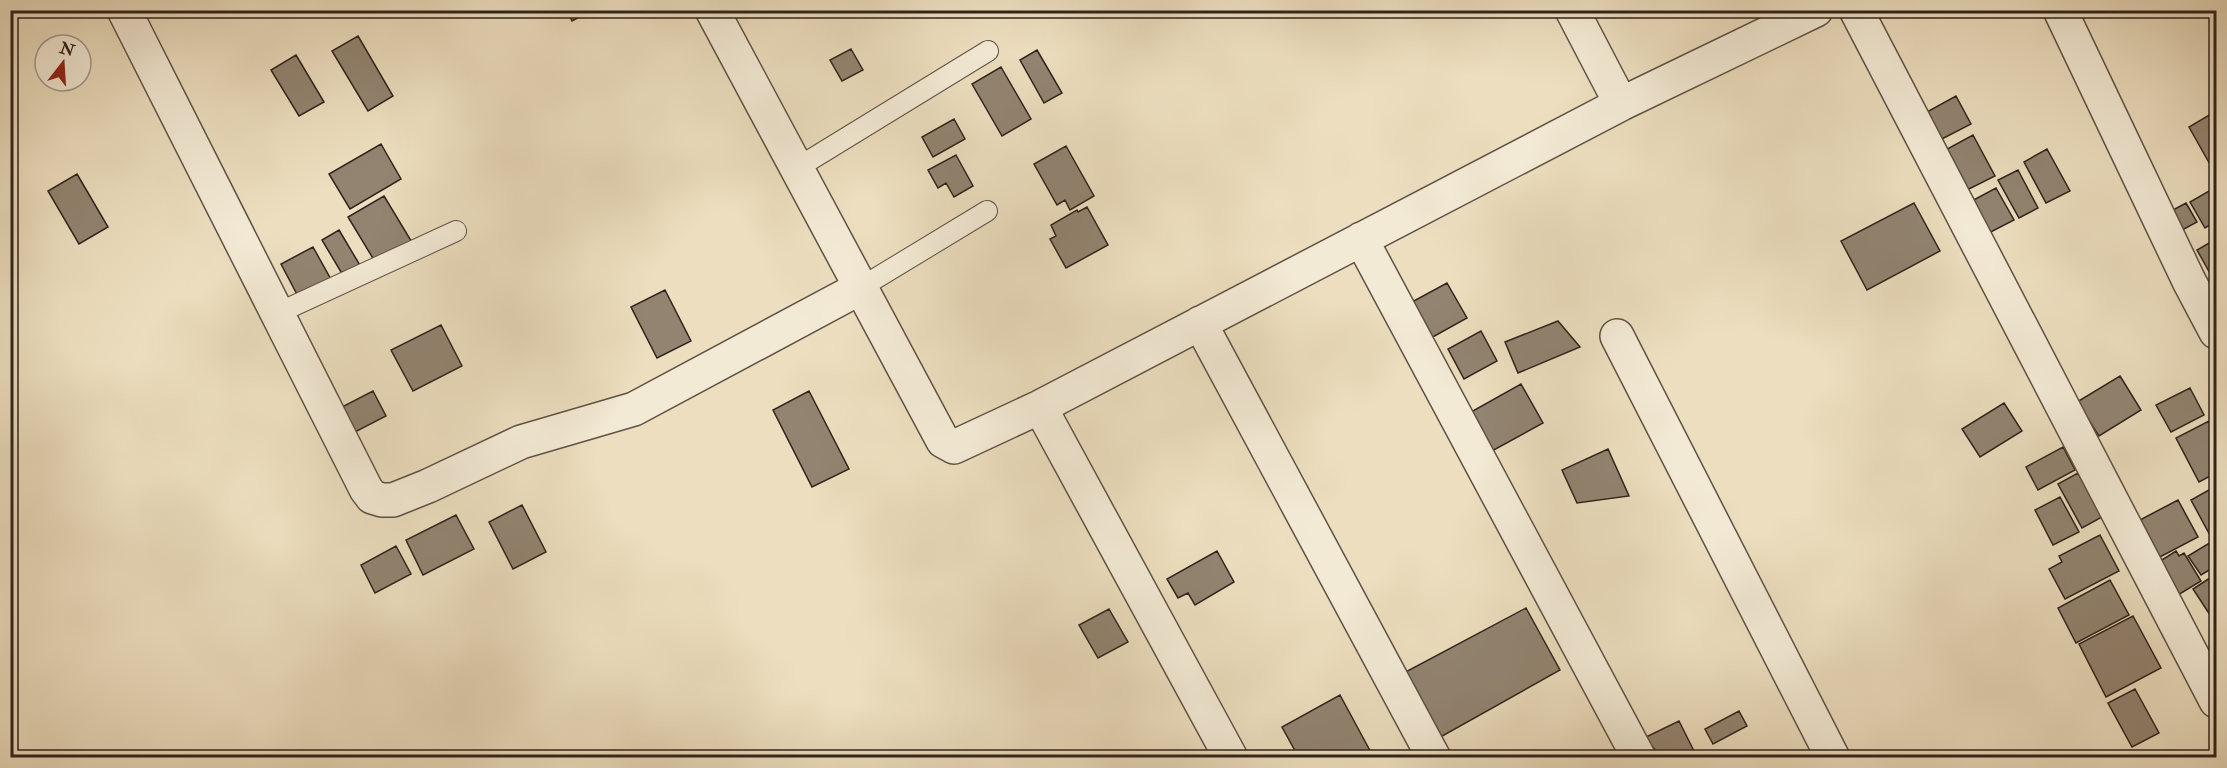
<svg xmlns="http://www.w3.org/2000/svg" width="2227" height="768" viewBox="0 0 2227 768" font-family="'IM FELL Double Pica',serif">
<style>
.building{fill:#928471;stroke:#30231c;stroke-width:1.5}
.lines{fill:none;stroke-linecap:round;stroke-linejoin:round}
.service-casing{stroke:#5f5245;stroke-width:22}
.minor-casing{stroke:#5f5245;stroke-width:36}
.service{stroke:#f3ead5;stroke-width:20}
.minor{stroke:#f3ead5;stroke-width:33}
</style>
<rect width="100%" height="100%" fill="#ecdebf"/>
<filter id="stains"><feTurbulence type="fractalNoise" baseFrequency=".00333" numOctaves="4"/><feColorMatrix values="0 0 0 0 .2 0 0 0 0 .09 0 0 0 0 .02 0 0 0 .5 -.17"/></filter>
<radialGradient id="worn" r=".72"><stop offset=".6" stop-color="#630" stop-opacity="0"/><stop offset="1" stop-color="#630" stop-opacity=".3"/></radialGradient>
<!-- building -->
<path class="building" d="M 567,10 L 593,10 L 572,21 Z
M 358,36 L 393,96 L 368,111 L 332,51 Z
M 851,49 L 863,70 L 842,81 L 830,60 Z
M 1037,50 L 1062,93 L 1044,103 L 1020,60 Z
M 296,55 L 324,102 L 299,116 L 271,70 Z
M 1001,67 L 1031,119 L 1002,136 L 972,84 Z
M 1956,96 L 1971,124 L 1940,140 L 1925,113 Z
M 2216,111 L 2216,175 L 2189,127 Z
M 954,119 L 965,139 L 933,157 L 922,137 Z
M 1973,135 L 1995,176 L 1959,194 L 1938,154 Z
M 381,144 L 401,179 L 350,209 L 329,174 Z
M 1066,146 L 1094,196 L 1070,210 L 1065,200 L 1057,205 L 1034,164 Z
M 2047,149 L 2070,191 L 2046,203 L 2024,162 Z
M 956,155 L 973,186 L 954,197 L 946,183 L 938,188 L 928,170 Z
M 2018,170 L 2038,208 L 2019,218 L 1998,180 Z
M 77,174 L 108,227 L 79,244 L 48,191 Z
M 2216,187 L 2216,221 L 2205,228 L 2190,202 Z
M 1996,188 L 2014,220 L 1983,236 L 1966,204 Z
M 384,196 L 413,244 L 377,265 L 348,217 Z
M 1914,203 L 1940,251 L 1867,290 L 1841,241 Z
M 2186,203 L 2197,222 L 2171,236 L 2160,217 Z
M 1087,207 L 1108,245 L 1066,268 L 1050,239 L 1056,236 L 1051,225 L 1077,210 L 1078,212 Z
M 339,230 L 361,267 L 344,277 L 322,240 Z
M 2216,239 L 2216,272 L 2211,275 L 2197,250 Z
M 313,247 L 333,283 L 300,300 L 281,264 Z
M 1447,283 L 1467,318 L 1431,338 L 1410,303 Z
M 665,290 L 691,341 L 657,358 L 631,307 Z
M 1558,321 L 1580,347 L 1518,373 L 1505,342 Z
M 441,325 L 462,366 L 413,391 L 391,350 Z
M 1481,331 L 1497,361 L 1464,379 L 1448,349 Z
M 2120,376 L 2141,410 L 2099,436 L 2077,402 Z
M 1521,384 L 1543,423 L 1492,451 L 1471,412 Z
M 2190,388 L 2204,415 L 2171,432 L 2156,405 Z
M 373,391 L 386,416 L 353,433 L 340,408 Z
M 809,391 L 849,469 L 812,487 L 773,410 Z
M 2004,403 L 2022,431 L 1980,457 L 1962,429 Z
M 2209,421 L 2216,434 L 2216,473 L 2199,482 L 2176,438 Z
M 2063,447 L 2075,470 L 2038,490 L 2026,467 Z
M 1608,449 L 1629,496 L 1577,503 L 1562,470 Z
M 2078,473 L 2102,517 L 2082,528 L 2058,484 Z
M 2216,486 L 2216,535 L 2211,537 L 2191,500 Z
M 2060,497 L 2079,532 L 2053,545 L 2035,510 Z
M 2178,500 L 2198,537 L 2158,558 L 2138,521 Z
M 522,505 L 546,552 L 513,569 L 489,522 Z
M 456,515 L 474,549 L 423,575 L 406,540 Z
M 2100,535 L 2119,571 L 2065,599 L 2049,569 L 2062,562 L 2059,556 Z
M 2216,539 L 2216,566 L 2201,575 L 2188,556 Z
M 396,546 L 411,574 L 375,593 L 361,565 Z
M 1217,551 L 1234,582 L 1195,605 L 1188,593 L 1178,598 L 1167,579 Z
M 2176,551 L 2179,556 L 2184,553 L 2201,581 L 2178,595 L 2157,563 Z
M 2216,574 L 2216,614 L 2212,618 L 2193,589 Z
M 2110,580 L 2129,615 L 2076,643 L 2058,608 Z
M 1526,608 L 1560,670 L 1437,739 L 1398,676 Z
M 1109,609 L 1128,642 L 1098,658 L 1079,625 Z
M 2133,616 L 2161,668 L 2106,697 L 2079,644 Z
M 2135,689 L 2159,733 L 2132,747 L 2108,703 Z
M 1340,695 L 1374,758 L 1299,758 L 1282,727 Z
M 1739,711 L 1747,726 L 1713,744 L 1705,729 Z
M 1679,721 L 1695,753 L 1686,758 L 1663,758 L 1644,738 Z"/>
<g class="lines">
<!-- service casing -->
<g class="service-casing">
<path id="service" d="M 797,168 L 988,51
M 860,288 L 987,211
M 278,313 L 456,231"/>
</g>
<!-- minor casing -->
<g class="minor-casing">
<path id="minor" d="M 124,10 L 366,489 L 372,497 L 382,500 L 393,500 L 428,486 L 521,442 L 634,409 L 860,288
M 712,10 L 943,441 L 954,447 L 1040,407 L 1621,104 L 1816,10
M 1572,10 L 1621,104
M 1856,10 L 2216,701
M 2060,10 L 2189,281 L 2216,332
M 1361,239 L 1639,758
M 1200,323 L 1434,758
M 1617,336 L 1833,758
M 1040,407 L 1231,758"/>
</g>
<!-- service -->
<use href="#service" class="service"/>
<!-- minor -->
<use href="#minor" class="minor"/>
</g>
<!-- margin -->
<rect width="2227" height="768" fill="none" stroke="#ecdebf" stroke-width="36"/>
<rect x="12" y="12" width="2203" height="744" fill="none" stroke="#30231c" stroke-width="3"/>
<rect x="18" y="18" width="2191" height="732" fill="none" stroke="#30231c" stroke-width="1.5"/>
<!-- north arrow -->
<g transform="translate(63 63) rotate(17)"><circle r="28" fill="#f3ead5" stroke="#a59a8b" stroke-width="1.5"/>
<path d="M0-4.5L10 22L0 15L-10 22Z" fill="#8f2418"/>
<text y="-9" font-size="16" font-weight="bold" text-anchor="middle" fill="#30231c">N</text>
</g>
<rect width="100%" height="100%" filter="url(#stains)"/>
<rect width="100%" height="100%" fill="url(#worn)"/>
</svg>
